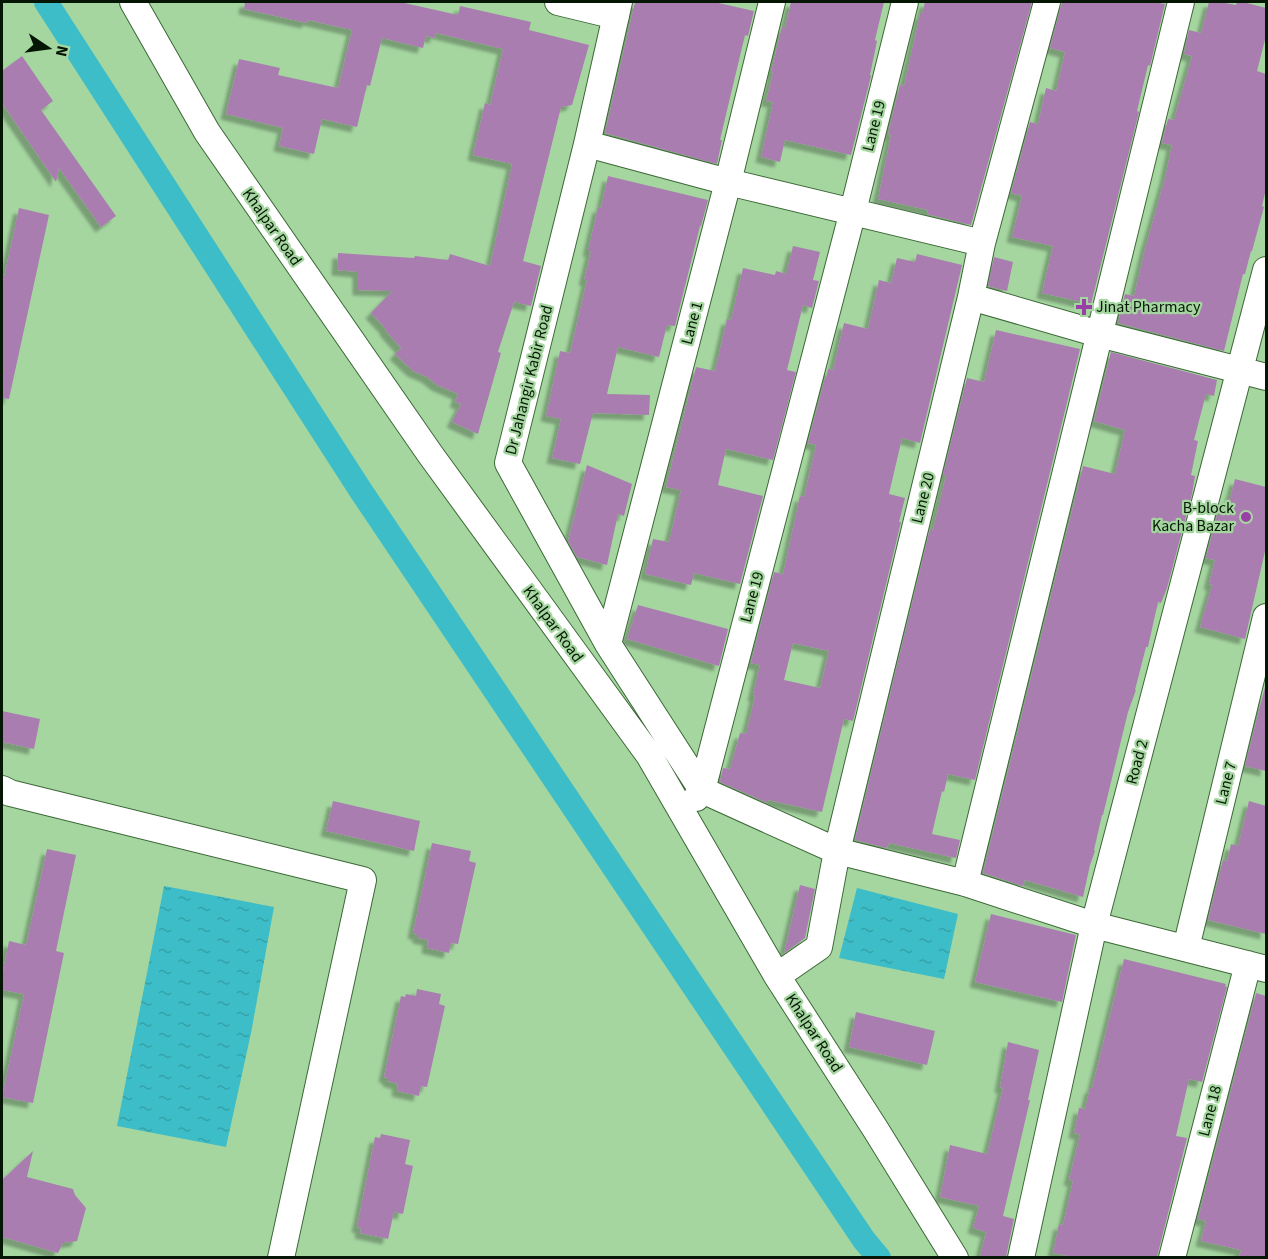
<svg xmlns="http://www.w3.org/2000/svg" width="1268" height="1259" viewBox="0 0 1268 1259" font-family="'Source Sans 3',sans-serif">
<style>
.water{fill:url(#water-ripples)}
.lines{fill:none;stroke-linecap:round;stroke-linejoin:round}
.canal{stroke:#3cbdc7;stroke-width:24}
.building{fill:#aa7db0;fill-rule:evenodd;filter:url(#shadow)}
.minor-casing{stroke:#3c6837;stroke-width:28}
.minor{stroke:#fff;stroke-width:26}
.poi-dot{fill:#9a3ea8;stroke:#a5d6a0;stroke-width:2}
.labels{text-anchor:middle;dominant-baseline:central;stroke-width:4.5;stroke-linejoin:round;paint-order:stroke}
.street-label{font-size:16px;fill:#051704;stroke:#a5d6a0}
.poi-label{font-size:16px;fill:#051704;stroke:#a5d6a0;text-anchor:start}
</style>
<defs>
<pattern id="water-ripples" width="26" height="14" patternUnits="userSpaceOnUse" patternTransform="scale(1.5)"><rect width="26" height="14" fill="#3cbdc7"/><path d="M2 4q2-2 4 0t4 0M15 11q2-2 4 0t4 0" fill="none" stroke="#33a2a9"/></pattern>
<filter id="shadow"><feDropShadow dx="-5.5" dy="5.5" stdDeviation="1.5" flood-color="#0004"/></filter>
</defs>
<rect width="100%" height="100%" fill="#a5d6a0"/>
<!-- water -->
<path class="water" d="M 164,886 L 274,907 L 251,1033 L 226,1147 L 117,1126 Z
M 857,888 L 958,914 L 944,979 L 839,958 Z"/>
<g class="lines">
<!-- canal -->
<path class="canal" d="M 46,2 L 361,491 L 864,1240 L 879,1258"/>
</g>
<!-- building -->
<path class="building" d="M 245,2 L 400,2 L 458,15 L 460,6 L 531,22 L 529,30 L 589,45 L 572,105 L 561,107 L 523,261 L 541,266 L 531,306 L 514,302 L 498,352 L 501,353 L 478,434 L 452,422 L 461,404 L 455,402 L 458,394 L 437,385 L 427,377 L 413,371 L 395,354 L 401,348 L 385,330 L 386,329 L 371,313 L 392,291 L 358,290 L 358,272 L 337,270 L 338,253 L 414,258 L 415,256 L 448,260 L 450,254 L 490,266 L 512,164 L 473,155 L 485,103 L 490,105 L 503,49 L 436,33 L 435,38 L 426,36 L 423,48 L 382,38 L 370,86 L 367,85 L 357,127 L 322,119 L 314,154 L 279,146 L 283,128 L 226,114 L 239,59 L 280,68 L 278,75 L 338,88 L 352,30 L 308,20 L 307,23 L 244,9 Z
M 635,2 L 714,2 L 754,11 L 748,36 L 745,35 L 729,102 L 720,140 L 722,140 L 717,164 L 605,133 Z
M 791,2 L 884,2 L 875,40 L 877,41 L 870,75 L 871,76 L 851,155 L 785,140 L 780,162 L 761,157 L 773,102 L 766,101 L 773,73 L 771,72 L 782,27 L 785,28 Z
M 925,2 L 1032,2 L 971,225 L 927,214 L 928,210 L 878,199 L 891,135 L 888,134 L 900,85 L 904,86 L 920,14 L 922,14 Z
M 1062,2 L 1153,2 L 1165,4 L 1150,66 L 1148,65 L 1137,111 L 1139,112 L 1091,304 L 1042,293 L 1053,246 L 1012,237 L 1022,196 L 1011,193 L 1030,122 L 1038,124 L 1046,88 L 1056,91 L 1065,52 L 1050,48 Z
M 1209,2 L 1220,2 L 1236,5 L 1237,2 L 1243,2 L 1266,8 L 1266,36 L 1257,71 L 1266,74 L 1266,189 L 1262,206 L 1264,207 L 1252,251 L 1251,251 L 1245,274 L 1243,274 L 1224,351 L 1118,323 L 1125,294 L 1134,296 L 1145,249 L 1165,178 L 1172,145 L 1162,143 L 1168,119 L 1174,120 L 1192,56 L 1184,54 L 1189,30 L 1201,33 Z
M 22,56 L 53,101 L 41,110 L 116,216 L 101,227 L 59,168 L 56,182 L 2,103 L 2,71 Z
M 608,176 L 708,200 L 701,226 L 700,226 L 675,326 L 667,325 L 659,357 L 618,347 L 607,394 L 650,395 L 649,415 L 593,413 L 580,464 L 552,458 L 561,419 L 546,416 L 560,351 L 570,353 L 587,280 L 584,280 L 591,251 L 588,251 L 598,207 L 601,208 Z
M 19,208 L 49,215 L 9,399 L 2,398 L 2,287 Z
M 793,246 L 820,252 L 813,280 L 819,281 L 812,308 L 803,305 L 787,370 L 796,372 L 773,460 L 726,449 L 718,485 L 763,496 L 740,584 L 694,573 L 691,585 L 645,574 L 653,539 L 669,542 L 681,490 L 666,487 L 696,367 L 715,371 L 727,319 L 731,320 L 743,268 L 775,275 L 776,271 L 786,274 Z
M 917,254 L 962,265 L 920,443 L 902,438 L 889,494 L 905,498 L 899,522 L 901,522 L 853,721 L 844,719 L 822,812 L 768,800 L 768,803 L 720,782 L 723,768 L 730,769 L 740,733 L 746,734 L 755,696 L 753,695 L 760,665 L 751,663 L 774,572 L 783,574 L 800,496 L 804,497 L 816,445 L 808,443 L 825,378 L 826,379 L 828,369 L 833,370 L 844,323 L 868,329 L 879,280 L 891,283 L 897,258 L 915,262 ZM 793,643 L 829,651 L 820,688 L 784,680 Z
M 994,257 L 1013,262 L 1007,291 L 988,286 Z
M 996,330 L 1080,349 L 975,780 L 948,774 L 944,792 L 942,791 L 932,834 L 960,840 L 956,858 L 889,843 L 887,848 L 855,840 L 930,529 L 933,530 L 946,475 L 943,475 L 967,378 L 984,382 Z
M 1111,352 L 1217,380 L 1214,396 L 1206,394 L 1194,440 L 1198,441 L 1191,475 L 1195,476 L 1192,494 L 1167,588 L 1161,603 L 1158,602 L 1148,647 L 1146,647 L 1135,690 L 1136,690 L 1128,712 L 1103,815 L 1102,815 L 1094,850 L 1095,851 L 1090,865 L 1083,897 L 1025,880 L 1023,886 L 983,873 L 1083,466 L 1115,474 L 1125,430 L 1094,421 Z
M 587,465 L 632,484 L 624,516 L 618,514 L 607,565 L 577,557 L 568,541 Z
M 1235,479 L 1266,487 L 1266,547 L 1245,639 L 1200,627 L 1212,585 L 1209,584 L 1215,560 L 1206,558 L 1220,504 L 1228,506 Z
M 638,605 L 728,629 L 719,666 L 627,639 Z
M 1265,687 L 1266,687 L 1266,771 L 1245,766 Z
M 2,711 L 40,719 L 34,749 L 2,742 Z
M 333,801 L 420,821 L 414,851 L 326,831 Z
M 1249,801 L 1266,806 L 1266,934 L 1208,920 L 1223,860 L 1227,861 L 1231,844 L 1238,846 Z
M 432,843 L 471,851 L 469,861 L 476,863 L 458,944 L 451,943 L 449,953 L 427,948 L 428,940 L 418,938 L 418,935 L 413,933 Z
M 47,849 L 76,855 L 56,951 L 64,953 L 33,1103 L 2,1097 L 24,994 L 2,990 L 2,977 L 9,941 L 26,945 Z
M 800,885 L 815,889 L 805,938 L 784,953 Z
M 991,914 L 1076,935 L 1062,1002 L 975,982 Z
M 1124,959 L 1226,984 L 1225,986 L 1227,987 L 1202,1082 L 1189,1079 L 1176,1136 L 1187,1138 L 1157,1257 L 1073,1257 L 1053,1253 L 1059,1224 L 1063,1225 L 1073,1181 L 1069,1180 L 1080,1134 L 1074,1133 L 1079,1108 L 1085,1109 L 1090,1088 L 1092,1088 Z
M 417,989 L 441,994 L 439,1004 L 445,1006 L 427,1087 L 421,1086 L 419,1096 L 397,1091 L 398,1084 L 388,1081 L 388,1078 L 384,1077 L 401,996 L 405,997 L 406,994 L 416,996 Z
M 1256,993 L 1266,996 L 1266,1257 L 1239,1257 L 1241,1250 L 1201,1241 L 1206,1221 L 1198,1219 Z
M 856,1012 L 935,1031 L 927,1065 L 849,1047 Z
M 1008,1042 L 1039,1050 L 1028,1100 L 1030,1100 L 1003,1216 L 1014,1219 L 1006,1257 L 980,1257 L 986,1232 L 973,1228 L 979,1206 L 940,1197 L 950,1145 L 987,1154 L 1003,1088 L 1000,1087 Z
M 381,1134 L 410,1140 L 405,1164 L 413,1166 L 403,1214 L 394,1212 L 388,1239 L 360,1233 L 361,1228 L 357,1227 L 375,1137 L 380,1138 Z
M 33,1151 L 27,1177 L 73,1189 L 75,1195 L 86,1208 L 77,1241 L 63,1243 L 58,1253 L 2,1237 L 2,1180 Z"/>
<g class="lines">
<!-- minor casing -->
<g class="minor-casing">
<path id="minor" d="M 133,2 L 207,132 L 430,454 L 649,755 L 777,976 L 876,1130 L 955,1258
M 558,2 L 616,16
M 619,2 L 587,144 L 508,463 L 608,644 L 702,790
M 587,144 L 728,182 L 982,243
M 971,297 L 1099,334 L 1266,377
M 608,644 L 728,182 L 772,2
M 2,789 L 10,793 L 363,880 L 281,1258
M 702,790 L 837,851 L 965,883 L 1094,925 L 1266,969
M 696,798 L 702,790 L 853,211 L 905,2
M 965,883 L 1181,2
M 1186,948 L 1266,617
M 777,976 L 819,947 L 837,851 L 971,297 L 982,243 L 1047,2
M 1021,1258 L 1094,925 L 1266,270
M 1172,1258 L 1248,964"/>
</g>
<!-- minor -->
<use href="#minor" class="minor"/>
</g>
<!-- markers -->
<g class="poi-dot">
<path d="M1081 298h6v6h6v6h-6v6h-6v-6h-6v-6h6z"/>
<circle cx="1246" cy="517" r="6"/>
</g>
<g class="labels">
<!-- street labels -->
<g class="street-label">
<text transform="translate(874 126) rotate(-76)">Lane 19</text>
<text transform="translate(272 227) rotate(55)">Khalpar Road</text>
<text transform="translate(692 323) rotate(-75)">Lane 1</text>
<text transform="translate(529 380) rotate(-76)">Dr Jahangir Kabir Road</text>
<text transform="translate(923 498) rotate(-76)">Lane 20</text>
<text transform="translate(752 597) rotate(-75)">Lane 19</text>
<text transform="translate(553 624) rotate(54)">Khalpar Road</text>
<text transform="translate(1137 762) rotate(-75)">Road 2</text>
<text transform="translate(1226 783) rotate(-76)">Lane 7</text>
<text transform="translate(814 1033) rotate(57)">Khalpar Road</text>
<text transform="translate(1210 1111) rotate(-76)">Lane 18</text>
</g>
<!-- poi labels -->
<g class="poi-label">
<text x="1096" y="307">Jinat Pharmacy</text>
<text x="1234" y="508" text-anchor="end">B-block<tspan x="1234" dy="18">Kacha Bazar</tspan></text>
</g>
</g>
<!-- border -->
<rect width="1268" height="1259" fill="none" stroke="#051704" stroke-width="6"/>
<!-- north arrow -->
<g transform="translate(48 48) rotate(103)" stroke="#a5d6a0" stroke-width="4.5" paint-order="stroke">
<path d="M0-4.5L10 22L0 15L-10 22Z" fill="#051704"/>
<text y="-9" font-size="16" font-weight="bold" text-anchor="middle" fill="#051704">N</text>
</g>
</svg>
